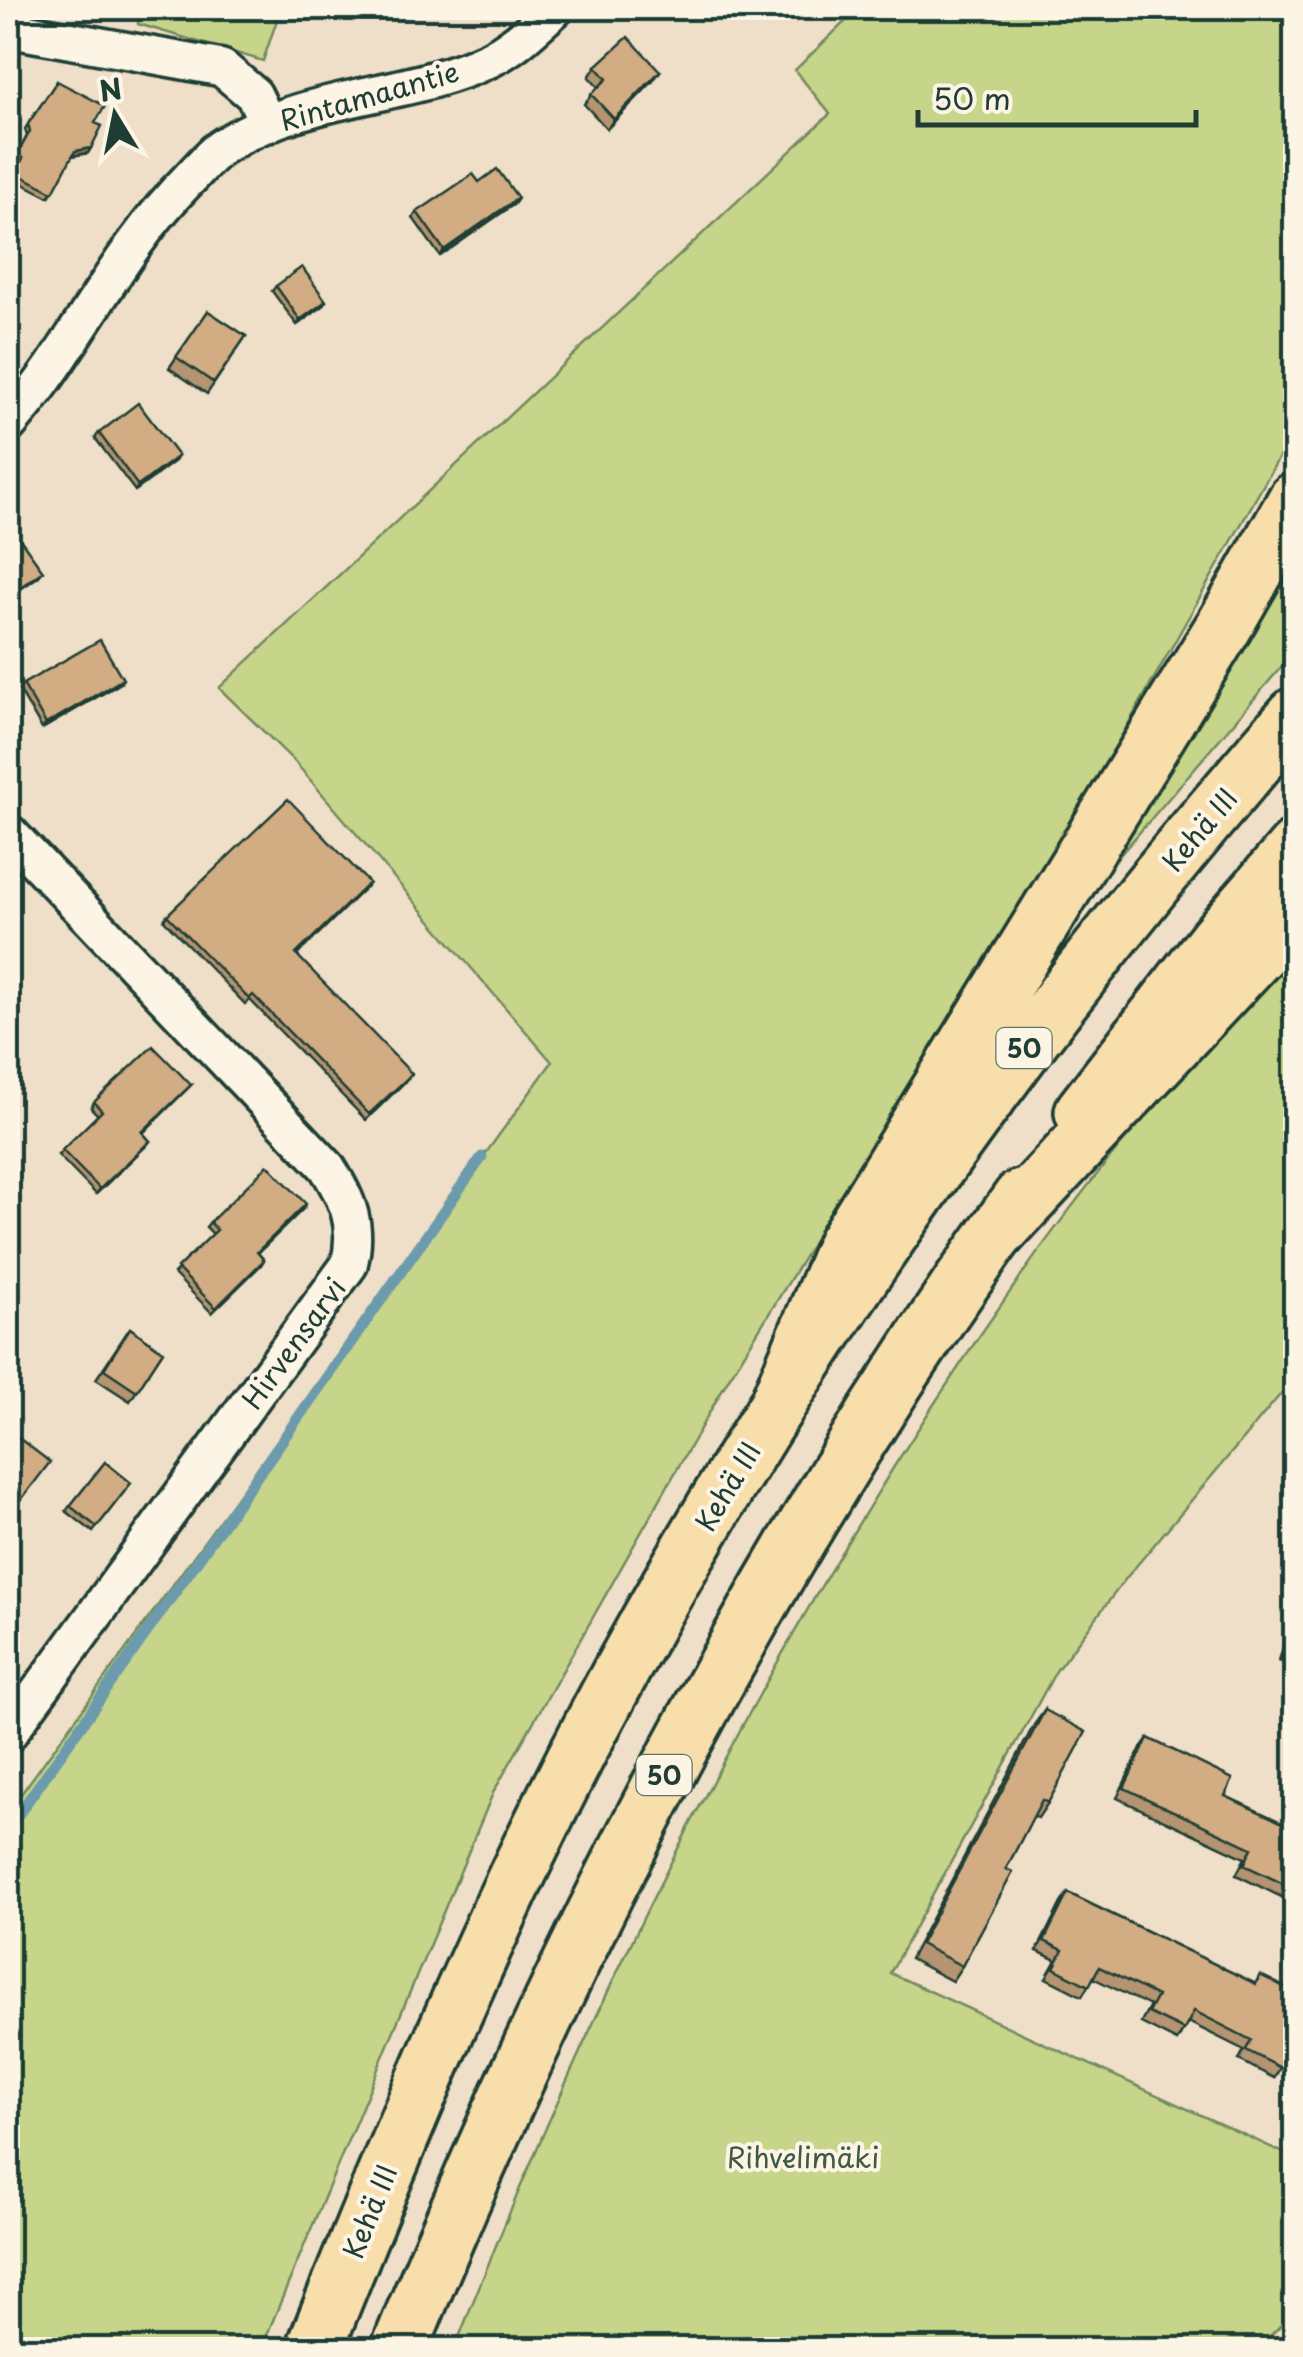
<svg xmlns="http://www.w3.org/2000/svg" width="1303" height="2357" viewBox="0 0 1303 2357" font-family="'Playpen Sans',sans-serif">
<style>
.green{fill:#c6d589;stroke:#72895e;stroke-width:2.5}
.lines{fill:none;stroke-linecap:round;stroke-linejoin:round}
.stream{stroke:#6c9bae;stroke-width:11}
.minor-casing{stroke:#1f3d34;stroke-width:42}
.trunk-casing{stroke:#1f3d34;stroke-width:62}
.motorway-casing{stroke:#1f3d34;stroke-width:62}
.minor{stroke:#fcf5e5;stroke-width:35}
.trunk{stroke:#f8deab;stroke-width:55}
.motorway{stroke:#f8deab;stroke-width:55}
.wall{fill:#b59471;stroke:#1f3d34;stroke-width:2.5}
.shaded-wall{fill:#93785c;stroke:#1f3d34;stroke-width:2.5}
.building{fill:#d2ac83;stroke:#1f3d34;stroke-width:2.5}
.labels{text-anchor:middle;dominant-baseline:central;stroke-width:8;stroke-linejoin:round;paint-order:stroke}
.shield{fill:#fcf5e5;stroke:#617469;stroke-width:2.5}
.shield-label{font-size:25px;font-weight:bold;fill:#1f3d34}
.street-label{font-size:28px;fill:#1f3d34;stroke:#fcf5e5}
.park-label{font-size:28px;fill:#405b45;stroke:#fcf5e5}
</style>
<rect width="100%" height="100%" fill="#efdfc8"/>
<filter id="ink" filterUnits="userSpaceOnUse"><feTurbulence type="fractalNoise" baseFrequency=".01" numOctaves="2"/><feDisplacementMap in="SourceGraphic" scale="20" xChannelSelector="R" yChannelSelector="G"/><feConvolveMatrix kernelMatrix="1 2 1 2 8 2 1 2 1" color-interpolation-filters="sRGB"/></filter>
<g filter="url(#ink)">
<!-- green -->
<path class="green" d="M 139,8 L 281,8 L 263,61 L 138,24 Z
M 859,8 L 1295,8 L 1295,429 L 1057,850 L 729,1378 L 493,1793 L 261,2349 L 8,2350 L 8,1812 L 552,1062 L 294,761 L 219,688 L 830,114 L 795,70 Z
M 1295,557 L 1295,651 L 1097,882 L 1275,593 Z
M 1295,946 L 1295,1377 L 1127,1577 L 1056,1671 L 890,1973 L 1295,2158 L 1295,2311 L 1256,2350 L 454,2350 C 601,1974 788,1606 1021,1276 C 1103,1159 1198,1051 1295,946 Z"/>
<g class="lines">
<!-- stream -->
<path class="stream" d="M 8,1829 L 482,1157"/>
<!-- minor casing -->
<g class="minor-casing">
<path id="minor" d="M 8,29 L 222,68 L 254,95 L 268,124
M 8,425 C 76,348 115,253 189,179 C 201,167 213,151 228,143 C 308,94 407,98 490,59 C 515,47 535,26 556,8
M 8,832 L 327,1167 C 348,1200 359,1225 349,1265 L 8,1734"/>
</g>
<!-- trunk casing -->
<g class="trunk-casing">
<path id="trunk" d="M 1083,1112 L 1217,939 L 1296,848
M 314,2350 C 400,2135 488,1921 597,1716 C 788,1355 1026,1022 1296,715
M 399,2350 C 565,1944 765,1554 1021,1198"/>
</g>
<!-- motorway casing -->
<g class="motorway-casing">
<path id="motorway" d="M 994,1236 L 1296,913
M 779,1401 L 845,1244 L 1226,623 L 1296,500"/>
</g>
<!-- minor -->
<use href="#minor" class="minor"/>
<!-- trunk -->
<use href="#trunk" class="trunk"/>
<!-- motorway -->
<use href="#motorway" class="motorway"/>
</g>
<!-- wall -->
<path class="wall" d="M 596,66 L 660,71 L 653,81 L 607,129 L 584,104 L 598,87 L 589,77 Z
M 57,81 L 95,123 L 91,148 L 88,153 L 72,156 L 49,197 L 12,178 L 20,163 L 14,160 L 27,136 L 25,129 Z
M 479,182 L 518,198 L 514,204 L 440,256 L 413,218 L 417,212 Z
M 276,286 L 323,306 L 297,325 L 272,291 Z
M 208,311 L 246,336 L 207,394 L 169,368 Z
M 99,433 L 178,456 L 175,461 L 135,491 L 95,438 Z
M 23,684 L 119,684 L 42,729 L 19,690 Z
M 365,888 L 297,955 L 408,1079 L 366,1120 L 250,1000 L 245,1004 L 164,920 L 167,915 Z
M 191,1085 L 143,1133 L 150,1141 L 146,1146 L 96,1194 L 58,1155 L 98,1115 L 91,1108 L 94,1102 Z
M 303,1209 L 258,1253 L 264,1260 L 261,1265 L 212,1313 L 174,1274 L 213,1234 L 206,1227 L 210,1222 Z
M 130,1328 L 163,1351 L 130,1401 L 96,1379 Z
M 105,1462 L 131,1483 L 93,1532 L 66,1511 Z
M 1296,1617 L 1296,1666 L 1279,1661 L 1289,1626 Z
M 1045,1710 L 1048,1803 L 1038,1818 L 1033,1816 L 1006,1869 L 962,1966 L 952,1981 L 910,1959 L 1034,1725 Z
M 1148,1738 L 1225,1796 L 1296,1829 L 1296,1904 L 1236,1875 L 1245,1858 L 1117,1798 L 1141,1748 Z
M 1068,1893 L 1255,1984 L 1260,1975 L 1296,1993 L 1296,2065 L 1285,2060 L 1274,2078 L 1239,2060 L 1244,2050 L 1188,2022 L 1177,2041 L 1141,2023 L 1150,2006 L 1093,1978 L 1082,1996 L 1046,1978 L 1056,1960 L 1037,1951 L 1061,1903 Z"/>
<!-- shaded-wall -->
<path class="shaded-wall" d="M 660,71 L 653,81 L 607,129 L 614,119 Z
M 91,148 L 88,153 L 71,156 L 75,151 Z
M 518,198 L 514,204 L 440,256 L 444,250 Z
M 326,301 L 323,306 L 297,325 L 300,320 Z
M 178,456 L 175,461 L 135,491 L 138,486 Z
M 43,571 L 39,576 L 8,598 L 8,596 Z
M 123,679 L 119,684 L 42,729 L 46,724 Z
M 369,883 L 365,888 L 292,959 L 296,954 Z
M 150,1141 L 146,1146 L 96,1194 L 100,1189 Z
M 1286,1651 L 1296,1654 L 1296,1666 L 1279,1661 Z"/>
<!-- building -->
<path class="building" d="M 628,37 L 660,71 L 614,119 L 591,94 L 607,79 L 596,66 Z
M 57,81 L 105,106 L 95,123 L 102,126 L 91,148 L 75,151 L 53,192 L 16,173 L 23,158 L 17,155 L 30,131 L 28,124 Z
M 497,169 L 518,198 L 444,250 L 417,212 L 473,174 L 479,182 Z
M 302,267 L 326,301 L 300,320 L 276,286 Z
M 208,311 L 246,336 L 214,383 L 176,357 Z
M 138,403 L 178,456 L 138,486 L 99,433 Z
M 15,532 L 43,571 L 8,596 L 8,538 Z
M 100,640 L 123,679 L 46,724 L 23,684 Z
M 288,799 L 369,883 L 296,954 L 412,1074 L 369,1114 L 253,995 L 249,999 L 167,915 Z
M 153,1046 L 191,1085 L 142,1132 L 150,1141 L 100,1189 L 62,1150 L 102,1111 L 94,1102 Z
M 268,1165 L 306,1204 L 257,1252 L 264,1260 L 216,1308 L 177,1268 L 217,1230 L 210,1222 Z
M 130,1328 L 163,1351 L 137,1391 L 104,1369 Z
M 12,1433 L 50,1462 L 8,1517 L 8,1438 Z
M 105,1462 L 131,1483 L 97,1527 L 70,1506 Z
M 1296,1619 L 1296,1654 L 1286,1651 Z
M 1045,1710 L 1086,1732 L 1048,1803 L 1042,1800 L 1006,1869 L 1013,1872 L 962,1966 L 920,1944 Z
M 1148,1738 L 1233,1779 L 1225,1796 L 1296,1829 L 1296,1890 L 1244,1865 L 1252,1848 L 1124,1788 Z
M 1068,1893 L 1256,1984 L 1260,1975 L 1296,1993 L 1296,2052 L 1291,2049 L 1281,2068 L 1246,2050 L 1251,2040 L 1194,2011 L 1184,2030 L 1148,2013 L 1157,1996 L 1099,1967 L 1089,1986 L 1054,1968 L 1063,1950 L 1044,1941 Z"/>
</g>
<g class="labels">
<!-- shield labels -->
<g class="shield">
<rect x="996.5" y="1028" width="55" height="40" rx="8"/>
<rect x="636.5" y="1755" width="55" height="40" rx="8"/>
</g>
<g class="shield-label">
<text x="1024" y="1048">50</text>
<text x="664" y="1775">50</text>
</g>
<!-- street labels -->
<g class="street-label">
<text transform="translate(369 95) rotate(-16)">Rintamaantie</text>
<text transform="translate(1199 829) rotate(-50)">Kehä III</text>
<text transform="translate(293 1343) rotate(-54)">Hirvensarvi</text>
<text transform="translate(727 1486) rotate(-59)">Kehä III</text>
<text transform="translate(369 2211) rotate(-68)">Kehä III</text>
</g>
<!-- park labels -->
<g class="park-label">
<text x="803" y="2156">Rihvelimäki</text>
</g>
</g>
<!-- margin -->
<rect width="1303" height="2357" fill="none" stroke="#fcf5e5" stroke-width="40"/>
<rect x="20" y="20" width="1263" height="2317" fill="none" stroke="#1f3d34" stroke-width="4" filter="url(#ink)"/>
<!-- north arrow -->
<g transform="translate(115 115) rotate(350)" stroke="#fcf5e5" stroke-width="8" paint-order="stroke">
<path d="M0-8L18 38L0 25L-18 38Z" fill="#1f3d34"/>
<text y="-15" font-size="28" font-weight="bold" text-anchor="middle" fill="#1f3d34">N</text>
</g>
<!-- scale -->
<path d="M918 110v15h278v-15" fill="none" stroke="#1f3d34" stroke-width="5"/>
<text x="933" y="110" font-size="30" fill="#1f3d34" stroke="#fcf5e5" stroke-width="8" paint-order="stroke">50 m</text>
</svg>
